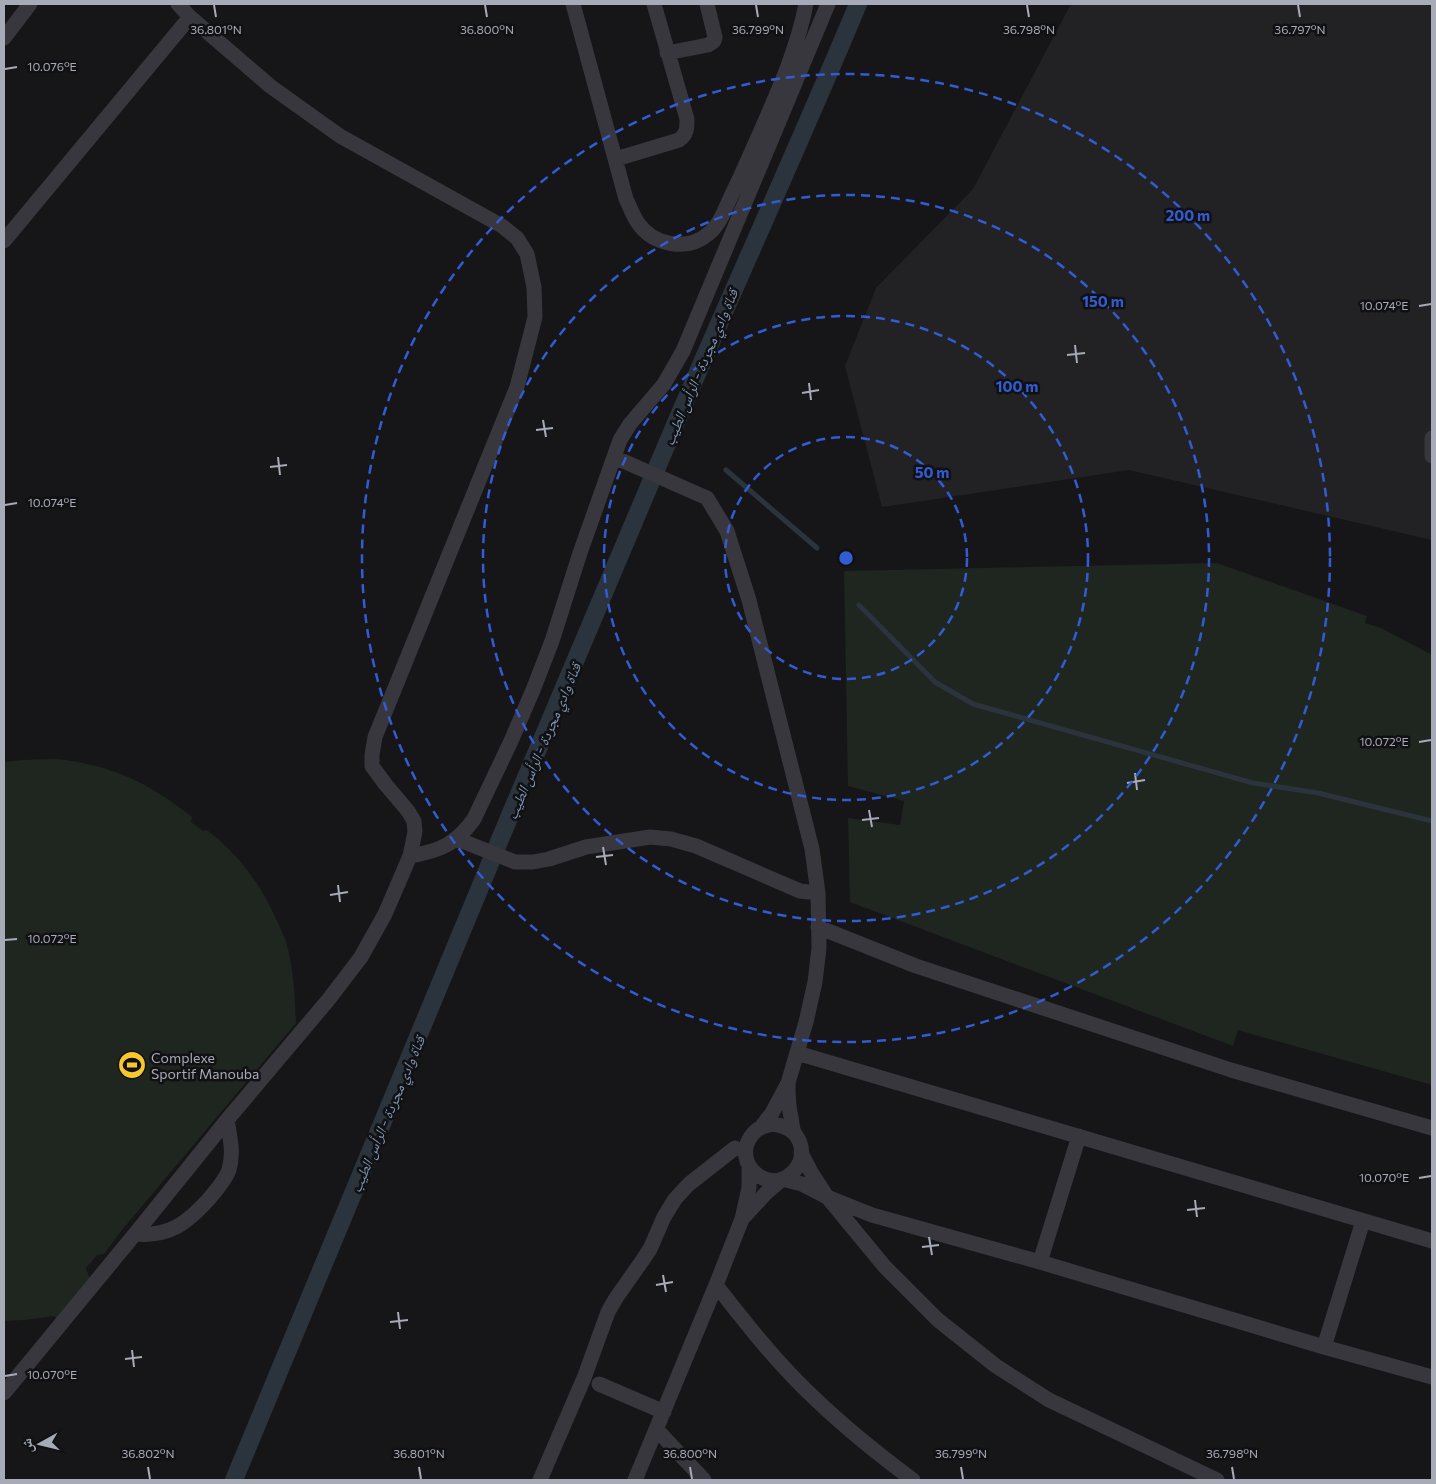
<svg xmlns="http://www.w3.org/2000/svg" width="1436" height="1484" viewBox="0 0 1436 1484" font-family="Commissioner,'Noto Naskh Arabic',sans-serif">
<style>
.built{fill:#222225}
.green{fill:#1e261f}
.lines{fill:none;stroke-linecap:round;stroke-linejoin:round}
.stream{stroke:#2b333c;stroke-width:5}
.canal{stroke:#2b333c;stroke-width:18}
.minor{stroke:#37373d;stroke-width:15}
.ticks{fill:none;stroke:#a7abb8;stroke-width:2}
.ring{fill:none;stroke:#325cd3;stroke-width:2.5;stroke-dasharray:9 6}
.labels{text-anchor:middle;dominant-baseline:central;stroke-width:5;stroke-linejoin:round;paint-order:stroke}
.poi-label{font-size:14px;fill:#a7abb8;stroke:#111113;text-anchor:start}
.water-label{font-size:15px;font-style:italic;fill:#7d95b4;stroke:#111113}
.ticks-label{font-size:12px;text-anchor:middle;fill:#a7abb8;stroke:#111113;stroke-width:5;stroke-linejoin:round;paint-order:stroke}
.centre{fill:#325cd3;stroke:#111113;stroke-width:2.5}
.ring-label{font-size:15px;text-anchor:middle;font-weight:bold;fill:#325cd3;stroke:#111113;stroke-width:5;stroke-linejoin:round;paint-order:stroke}
</style>
<rect width="100%" height="100%" fill="#161618"/>
<!-- built -->
<path class="built" d="M 1071,4 L 1432,4 L 1432,540 L 1129,470 L 882,507 L 845,366 L 876,288 L 973,189 Z"/>
<!-- green -->
<path class="green" d="M 1217,563 L 1367,616 L 1365,623 L 1381,628 L 1432,655 L 1432,1085 L 1238,1030 L 1233,1046 L 850,902 L 848,818 L 900,825 L 904,801 L 848,786 L 844,571 Z
M 23,760 C 36,760 51,758 65,760 C 116,767 152,785 192,817 L 191,822 L 203,831 L 207,830 C 239,854 261,885 277,921 C 282,931 287,943 289,953 C 294,976 295,999 296,1023 L 122,1230 L 104,1254 L 97,1255 L 86,1268 L 91,1282 L 59,1321 L 54,1316 L 24,1320 L 4,1321 L 4,762 Z"/>
<g class="lines">
<!-- stream -->
<path class="stream" d="M 726,470 L 817,548
M 859,605 L 935,682 L 973,704 L 1253,783 L 1318,793 L 1432,821"/>
<!-- canal -->
<path class="canal" d="M 234,1480 C 379,1131 523,780 672,432 C 733,289 798,148 858,4"/>
<!-- minor -->
<path class="minor" d="M 573,4 L 626,199 C 630,207 633,216 638,223 C 653,245 687,252 708,234 C 721,224 726,206 733,192 C 744,170 753,148 763,126 C 780,87 798,46 806,4
M 4,38 L 30,4
M 667,53 L 708,45 L 714,41 L 715,37 L 707,4
M 616,159 L 679,140 C 687,134 687,129 687,119 L 654,4
M 4,241 L 190,17
M 1432,438 L 1432,456
M 614,457 L 707,498 L 727,531 L 749,600 L 812,849 L 818,893 L 819,948 L 815,982 L 806,1022 L 788,1083
M 457,839 L 515,862 L 533,862 L 549,859 L 586,847 L 650,837 L 671,839 L 696,846 L 800,891 L 818,893
M 410,856 C 440,851 456,844 474,819 L 511,741 L 533,690 L 552,641 L 580,553 L 620,440 L 630,424 L 664,384 L 683,351 L 828,4
M 818,927 L 916,966 L 1231,1070 L 1432,1128
M 797,1053 L 1432,1241
M 762,1126 L 772,1113 L 788,1083 C 788,1094 788,1106 791,1117 C 792,1122 792,1128 794,1132 C 796,1136 799,1139 800,1143 C 805,1157 798,1171 785,1178 C 777,1182 767,1181 759,1176 C 726,1154 760,1105 794,1133
M 749,1165 L 749,1188 L 742,1219 L 766,1193 L 782,1179 L 802,1184 L 827,1197 L 811,1172 L 801,1153
M 827,1197 L 872,1215 L 1040,1262 L 1324,1347 L 1432,1377
M 828,1198 L 885,1267 L 938,1320 L 996,1366 L 1049,1400 L 1217,1480
M 135,1234 C 170,1237 187,1223 209,1199 C 216,1190 225,1181 229,1170 C 234,1153 230,1137 227,1120
M 1040,1262 L 1079,1136
M 716,1285 C 741,1317 766,1349 795,1379 C 831,1416 871,1449 913,1480
M 1324,1347 L 1363,1221
M 599,1384 L 664,1412
M 4,1393 L 135,1234 L 227,1120 L 329,999 L 361,957 L 385,914 L 410,856 L 415,832 L 414,821 L 408,811 L 386,785 L 372,766 L 372,755 L 375,737 L 517,387 L 535,317 L 534,287 L 527,254 L 517,238 L 502,226 L 340,136 L 270,86 L 190,17 L 178,4
M 657,1430 L 704,1480
M 540,1480 L 584,1378 L 608,1312 L 616,1298 L 642,1261 L 650,1249 L 664,1217 L 675,1199 L 689,1184 L 735,1148
M 635,1480 L 716,1285 L 742,1219"/>
</g>
<!-- ticks -->
<path class="ticks" d="M 214,5 L 216,17M 485,5 L 487,17M 756,5 L 758,17M 1027,5 L 1029,17M 1298,5 L 1300,17M 5,69 L 17,67M 1419,306 L 1431,304M 1075,345 L 1077,363M 1067,355 L 1085,353M 809,383 L 811,400M 802,393 L 819,390M 543,420 L 546,437M 536,430 L 553,428M 278,457 L 280,475M 270,467 L 287,465M 5,505 L 17,503M 1419,742 L 1431,740M 1135,773 L 1137,790M 1127,783 L 1145,780M 869,810 L 872,827M 862,820 L 879,818M 603,847 L 606,865M 596,857 L 613,855M 338,885 L 340,902M 330,895 L 348,892M 5,940 L 17,939M 1419,1178 L 1431,1176M 1195,1200 L 1197,1217M 1187,1210 L 1205,1208M 929,1237 L 932,1255M 922,1247 L 939,1245M 663,1275 L 666,1292M 656,1285 L 673,1282M 398,1312 L 400,1329M 390,1322 L 408,1320M 132,1350 L 134,1367M 125,1359 L 142,1357M 5,1376 L 17,1374M 148,1467 L 150,1479M 419,1467 L 421,1479M 690,1467 L 692,1479M 961,1467 L 963,1479M 1232,1467 L 1234,1479"/>
<!-- distance rings -->
<g class="ring">
<circle cx="846" cy="558" r="121"/>
<circle cx="846" cy="558" r="242"/>
<circle cx="846" cy="558" r="363"/>
<circle cx="846" cy="558" r="484"/>
</g>
<!-- icons -->
<defs>
<g id="stadium-disc" transform="scale(1.4375)"><circle r="9.5" fill="#f7c72e" stroke="#111113"/><path d="M0-5a6.5 5 0 1 0 0 10a6.5 5 0 1 0 0-10ZM-3.5-1.8h7v3.6h-7Z" fill="#111"/></g>
</defs>
<g fill-rule="evenodd">
<use href="#stadium-disc" x="132" y="1065"/>
</g>
<g class="labels">
<!-- poi labels -->
<g class="poi-label">
<text x="151" y="1057">Complexe<tspan x="151" dy="16">Sportif Manouba</tspan></text>
</g>
<!-- water labels -->
<g class="water-label">
<text transform="translate(700 367) rotate(-67)">قناة وادي مجردة - الرأس الطيب</text>
<text transform="translate(543 741) rotate(-67)">قناة وادي مجردة - الرأس الطيب</text>
<text transform="translate(387 1114) rotate(-67)">قناة وادي مجردة - الرأس الطيب</text>
</g>
</g>
<g class="ticks-label">
<text x="216" y="34">36.801°N</text>
<text x="487" y="34">36.800°N</text>
<text x="758" y="34">36.799°N</text>
<text x="1029" y="34">36.798°N</text>
<text x="1300" y="34">36.797°N</text>
<text x="52" y="71">10.076°E</text>
<text x="1384" y="310">10.074°E</text>
<text x="52" y="507">10.074°E</text>
<text x="1384" y="746">10.072°E</text>
<text x="52" y="943">10.072°E</text>
<text x="1384" y="1182">10.070°E</text>
<text x="52" y="1379">10.070°E</text>
<text x="148" y="1458">36.802°N</text>
<text x="419" y="1458">36.801°N</text>
<text x="690" y="1458">36.800°N</text>
<text x="961" y="1458">36.799°N</text>
<text x="1232" y="1458">36.798°N</text>
</g>
<circle cx="846" cy="558" r="8" class="centre"/>
<g class="ring-label">
<text x="1188" y="221">200 m</text>
<text x="1103" y="307">150 m</text>
<text x="1017" y="392">100 m</text>
<text x="932" y="478">50 m</text>
</g>
<!-- border -->
<rect width="1436" height="1484" fill="none" stroke="#a7abb8" stroke-width="10"/>
<!-- north arrow -->
<g transform="translate(40 1444) rotate(262)" stroke="#111113" stroke-width="4" paint-order="stroke">
<path d="M0-4L9 19L0 12L-9 19Z" fill="#a7abb8"/>
<text y="-8" font-size="14" font-weight="bold" text-anchor="middle" fill="#a7abb8">ش</text>
</g>
</svg>
